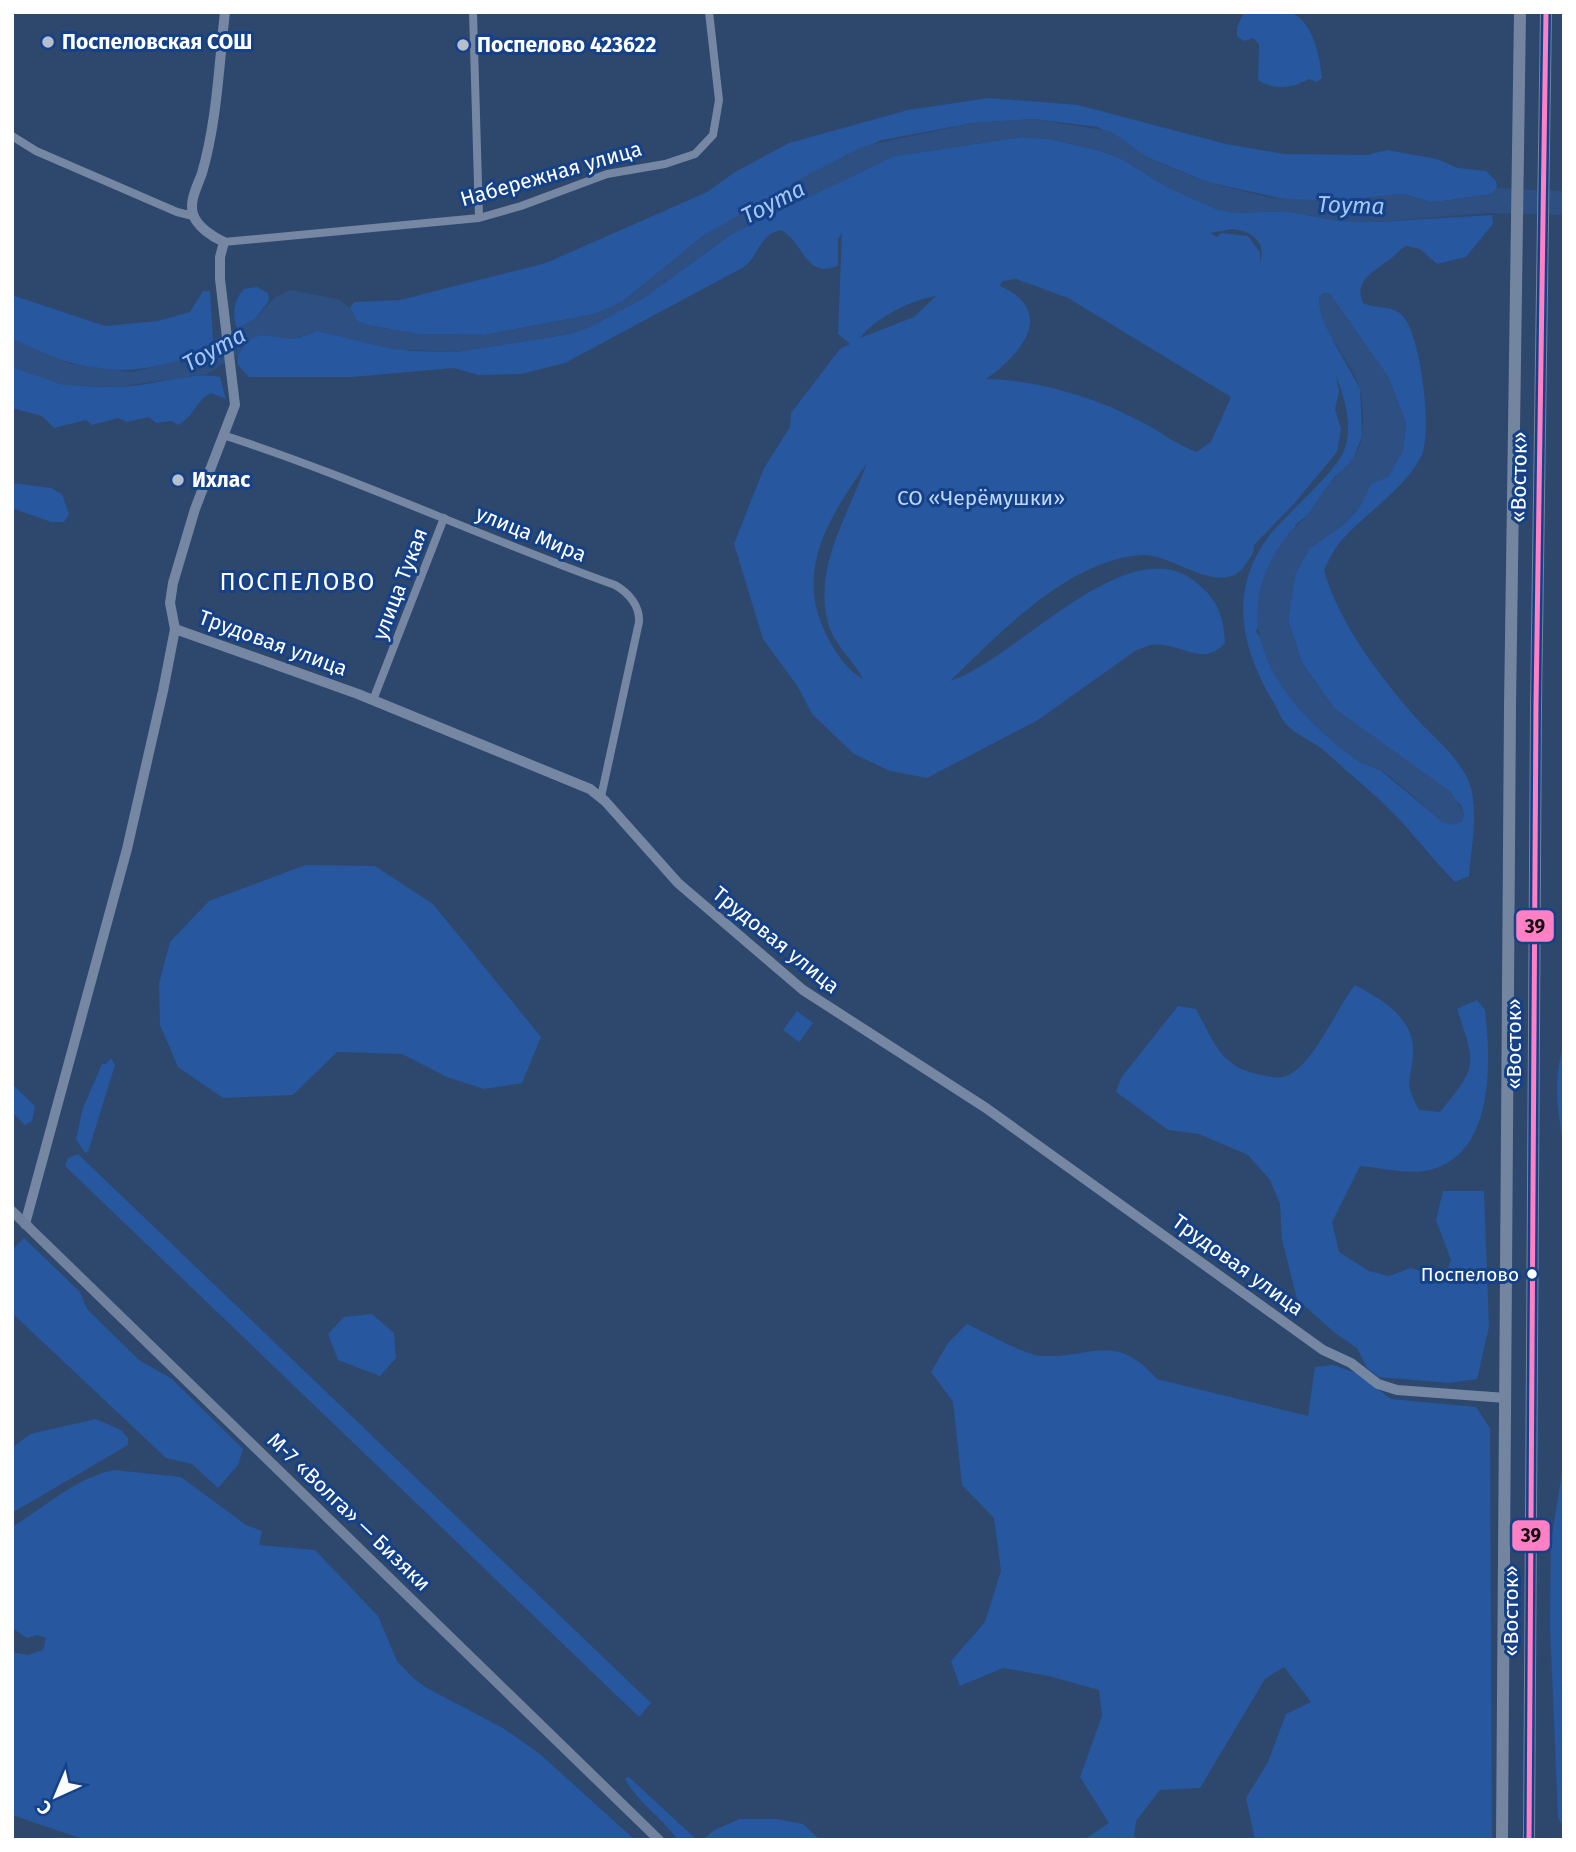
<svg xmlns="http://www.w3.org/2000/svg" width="1576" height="1852" viewBox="0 0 1576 1852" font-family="'Fira Sans',sans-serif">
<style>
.green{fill:#27579e;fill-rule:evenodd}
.water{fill:#2e4f82}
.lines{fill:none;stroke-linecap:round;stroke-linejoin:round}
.minor{stroke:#7587a3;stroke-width:8}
.tertiary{stroke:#7587a3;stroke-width:10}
.secondary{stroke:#70829e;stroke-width:10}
.primary{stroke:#7485a0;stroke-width:12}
.bus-1-casing{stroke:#144187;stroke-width:10}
.bus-1{stroke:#ff80c5;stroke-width:5}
.poi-dot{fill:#b6bfcc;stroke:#144187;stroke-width:2.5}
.bus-dot{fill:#fff;stroke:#144187;stroke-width:2.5}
.labels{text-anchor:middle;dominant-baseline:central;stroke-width:6;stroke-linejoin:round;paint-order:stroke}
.bus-label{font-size:19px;fill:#fff;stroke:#144187;text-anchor:end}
.poi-label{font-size:21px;font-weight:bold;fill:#fff;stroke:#144187;text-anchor:start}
.street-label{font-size:21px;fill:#fff;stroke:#144187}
.park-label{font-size:21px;fill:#bfd8fb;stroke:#144187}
.water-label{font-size:23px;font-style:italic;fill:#a5c7f7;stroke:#144187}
.quarter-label{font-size:24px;letter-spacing:2px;fill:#fff;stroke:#144187}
.line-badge{stroke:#144187;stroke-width:2.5}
.pale-badge-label{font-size:19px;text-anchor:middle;font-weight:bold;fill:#111}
</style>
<rect width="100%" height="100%" fill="#2e476d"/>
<!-- green -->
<path class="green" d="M 1244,12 C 1257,12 1282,8 1294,14 C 1314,25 1320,58 1322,78 L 1317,82 L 1309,79 C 1292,88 1275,91 1258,80 L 1259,44 L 1253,38 L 1245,41 L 1237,37 L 1237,27 Z
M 989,98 L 1078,105 L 1226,144 L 1284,154 L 1367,155 L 1387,150 L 1437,159 L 1458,168 L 1486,171 L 1496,181 L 1497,188 L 1491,194 L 1443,201 L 1427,201 L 1403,194 L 1336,201 L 1293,201 L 1207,182 L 1149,158 L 1098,127 L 1034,119 L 973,123 L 882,140 L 846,155 L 703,236 L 622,302 L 595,314 L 485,335 L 418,334 L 366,325 L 357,321 L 350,308 L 354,302 L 400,300 L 546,263 L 707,192 L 735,172 L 789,143 L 908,110 Z
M 1021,137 L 1050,139 L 1101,151 L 1122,159 L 1167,187 L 1216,209 L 1237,213 L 1285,211 L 1339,221 L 1375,222 L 1492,215 L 1493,224 L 1466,257 L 1437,264 L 1420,249 L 1407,246 C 1400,248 1400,252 1394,256 C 1379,269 1352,279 1363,303 C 1376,309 1393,305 1403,316 C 1421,336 1433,433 1421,457 C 1403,491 1365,513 1340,542 C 1333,550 1329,561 1324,570 C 1338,622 1381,678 1417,719 C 1434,738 1458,756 1468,780 C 1480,808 1471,847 1469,876 L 1455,882 C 1440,867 1427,851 1413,835 C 1389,805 1356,780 1328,754 C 1316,742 1296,736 1285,723 C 1280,717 1277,707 1272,700 C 1241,647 1228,590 1269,536 C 1288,512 1330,478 1343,453 C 1354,430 1345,398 1336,376 L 1339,391 L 1335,409 L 1341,429 L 1337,452 L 1293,505 L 1254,545 C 1255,553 1250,557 1246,564 C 1223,600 1174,554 1143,555 C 1069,559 1000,633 950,681 C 1014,662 1129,524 1197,583 C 1218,600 1224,617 1225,643 C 1202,669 1179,641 1152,645 C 1146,646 1140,649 1135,651 L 1038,720 L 927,778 L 890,771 L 854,754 L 812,714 L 798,687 L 763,639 L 734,544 L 764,468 L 790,427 L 791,413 L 840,349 L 850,344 L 838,334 L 842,232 L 838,240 L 838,266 C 804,279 805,243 781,230 C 758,235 760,255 744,267 L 565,363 L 521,374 L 478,375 L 454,368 L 352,377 L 249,377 L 237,364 L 238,355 L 243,346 L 250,339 L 261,335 L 298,338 L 317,331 L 410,351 L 455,352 L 570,334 L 592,326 L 645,297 L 733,233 L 894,156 ZM 1232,229 C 1251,231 1267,241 1260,263 L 1260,252 L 1248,236 L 1221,233 L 1217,237 L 1210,233 ZM 1016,279 L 1068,298 L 1231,397 L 1211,442 L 1197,452 C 1176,445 1160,431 1140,421 C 1094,397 1037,380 986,379 C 1022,354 1057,311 1000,286 L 1002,281 ZM 1324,293 L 1330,294 L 1388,377 L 1406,423 L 1403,450 L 1389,475 L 1370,485 L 1359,508 L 1344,524 L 1309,549 L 1295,575 L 1288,620 L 1302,663 L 1334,708 L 1460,804 L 1464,814 L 1461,822 L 1443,822 L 1380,770 L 1359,762 L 1256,632 L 1296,524 L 1308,515 L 1335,476 L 1351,465 L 1362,436 L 1360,388 L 1333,341 ZM 936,296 L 914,317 L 860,338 C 876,318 910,300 936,296 ZM 867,463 C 848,516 810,572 830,629 C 837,647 855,663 863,679 C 848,671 836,653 828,638 C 793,572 828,519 867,463 Z
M 257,287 L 268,293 L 269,301 L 255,319 L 237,329 C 232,314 233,301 244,289 Z
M 203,291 L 210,291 L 213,340 C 198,358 184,360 162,365 C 103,378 65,364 12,339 L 12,295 L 105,326 L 158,321 L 190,312 Z
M 12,367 C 60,384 88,391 140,385 C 166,382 193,372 220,377 L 226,399 L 211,393 C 196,400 194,417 178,425 L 172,421 L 156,423 L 149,417 L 127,422 L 118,418 L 92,425 L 86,420 L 54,428 L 42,416 L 12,408 Z
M 12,483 L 51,488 L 62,494 L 69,514 L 64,522 L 51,522 L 12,508 Z
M 306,865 L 375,866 L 433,904 L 541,1037 L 522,1083 L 484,1089 L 447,1077 L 402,1054 L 337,1052 L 293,1095 L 223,1098 L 178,1067 L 160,1025 L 159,983 L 170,942 L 209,901 Z
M 1355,985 C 1381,999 1415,1018 1413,1052 C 1412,1084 1402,1078 1419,1110 L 1440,1112 C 1478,1066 1476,1066 1457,1009 L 1477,1000 L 1485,1010 C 1491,1061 1495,1154 1430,1170 C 1409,1175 1382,1168 1360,1166 L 1332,1222 L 1339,1252 L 1369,1271 L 1389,1276 L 1411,1268 L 1443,1278 L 1451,1260 L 1436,1220 L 1443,1191 L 1484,1191 L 1489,1327 L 1477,1379 L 1449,1383 L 1379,1377 L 1367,1368 L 1357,1348 L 1335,1333 L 1297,1299 L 1282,1239 L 1280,1204 L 1270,1180 L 1248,1155 L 1199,1134 L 1168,1130 L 1116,1092 L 1121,1078 L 1178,1006 L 1196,1009 C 1214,1042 1221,1068 1261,1075 C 1272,1077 1282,1080 1292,1073 C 1317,1057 1336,1009 1355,985 Z
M 797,1011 L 813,1023 L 799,1042 L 783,1030 Z
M 1564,1045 L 1564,1149 C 1558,1113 1552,1080 1564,1045 Z
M 111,1058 L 115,1065 L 88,1152 L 85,1153 L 76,1139 L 83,1108 L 102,1064 L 106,1064 Z
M 12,1084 L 35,1106 L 32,1121 L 25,1125 L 12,1112 Z
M 78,1154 L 651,1703 L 639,1717 L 65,1166 L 68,1158 Z
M 24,1238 L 80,1292 L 87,1309 L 139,1360 L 172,1379 L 243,1449 L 238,1465 L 218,1488 L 192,1464 L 166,1458 L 12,1313 L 12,1250 Z
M 372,1314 L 394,1333 L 396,1358 L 380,1376 L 338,1360 L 328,1334 L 344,1317 Z
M 967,1324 C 985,1332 1024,1355 1042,1356 C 1095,1358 1114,1331 1157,1379 L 1308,1416 L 1315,1367 L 1333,1365 L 1356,1373 L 1391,1399 L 1476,1407 L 1490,1428 L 1492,1840 L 1255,1840 L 1246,1798 L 1268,1762 L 1286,1714 L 1311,1702 L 1284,1667 L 1265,1679 L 1200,1788 L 1160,1790 L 1136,1821 L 1134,1837 L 1137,1840 L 1084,1840 L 1109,1823 L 1080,1777 L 1102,1716 L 1099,1690 L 1049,1676 L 1003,1668 L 960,1686 L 951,1661 L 985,1622 L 1001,1571 L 994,1518 L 962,1485 L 953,1402 L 931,1372 L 948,1343 Z
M 96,1419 L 121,1430 L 128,1438 L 128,1445 L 12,1513 L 12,1448 L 30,1434 Z
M 1564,1460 L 1564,1829 L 1558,1817 L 1550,1626 L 1551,1541 Z
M 114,1470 L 181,1477 L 246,1525 L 262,1531 L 259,1545 L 315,1550 L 378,1616 L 397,1661 L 411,1676 L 425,1687 L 503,1728 L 540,1754 L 635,1840 L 86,1840 L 12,1815 L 12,1652 L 28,1655 L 43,1650 L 46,1638 L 37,1635 L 27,1638 L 12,1628 L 12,1527 C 47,1506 73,1479 114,1470 Z
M 629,1777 L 697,1840 L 678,1840 C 662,1817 637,1803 625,1778 Z
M 740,1819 L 777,1819 L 803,1824 L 820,1840 L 703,1840 L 714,1830 Z"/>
<!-- water -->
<path class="water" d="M 1034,119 L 1110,131 L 1149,158 L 1176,170 L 1207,182 L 1271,198 L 1336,201 L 1403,194 L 1427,201 L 1443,201 L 1491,194 L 1497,188 L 1564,191 L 1564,215 L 1487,213 L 1375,222 L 1339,221 L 1285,211 L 1237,213 L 1216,209 L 1167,187 L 1122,159 L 1102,151 L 1050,139 L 1021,137 L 894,156 L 733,233 L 645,297 L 592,326 L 570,334 L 455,352 L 391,349 L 318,331 L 291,339 L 261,335 L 250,339 L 238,355 L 207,374 L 117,387 L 63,385 L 12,367 L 12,339 L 70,364 L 132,372 L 191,358 L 203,352 L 213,340 L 255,319 L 274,298 L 290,290 L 338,299 L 350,308 L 357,321 L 366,325 L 418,334 L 485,335 L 595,314 L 622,302 L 703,236 L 811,173 L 865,146 L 973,123 Z
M 1323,293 L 1330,294 L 1388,377 L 1406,423 L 1403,450 L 1389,476 L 1370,485 L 1359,508 L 1344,524 L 1309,549 L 1295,575 L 1288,620 L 1302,664 L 1334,708 L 1451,792 L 1464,814 L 1461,822 L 1453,825 L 1443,822 C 1423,805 1403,786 1382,771 C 1375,766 1365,766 1358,761 C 1281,706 1218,624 1287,536 C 1293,527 1303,522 1309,513 C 1317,504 1321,492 1330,483 C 1344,465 1357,463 1362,436 C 1364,424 1363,400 1360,389 C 1351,357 1318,332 1319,297 Z"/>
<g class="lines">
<!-- minor -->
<path class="minor" d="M 473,12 L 479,218
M 12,136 L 36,151 L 177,212 L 193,216
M 224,242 L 479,218 L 521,206 L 607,174 L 665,164 L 695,154 L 713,135 L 719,100 L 709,12
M 223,435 C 356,478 483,538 615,585 C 629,593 640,606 639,622 L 601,797
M 373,700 L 444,518"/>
<!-- tertiary -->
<path class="tertiary" d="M 175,629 L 358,694 L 590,789 L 605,801 L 678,883 L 803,990 L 986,1108 L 1323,1350 L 1351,1363 L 1378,1384 L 1397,1390 L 1506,1398
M 25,1224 L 127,849 L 163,691 L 175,629 L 170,603 L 173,583 L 195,509 L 235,405 L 220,279 L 220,257 L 224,242 C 213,237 197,227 193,214 C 189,200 198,185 202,173 C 217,122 219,64 225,12"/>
<!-- secondary -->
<path class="secondary" d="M 12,1211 L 659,1840"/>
<!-- primary -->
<path class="primary" d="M 1502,1840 L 1510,706 L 1520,12
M 1529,1840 L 1536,705 L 1546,12"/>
<!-- bus-1 casing -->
<g class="bus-1-casing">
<path id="bus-1" d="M 1529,1840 L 1536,705 L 1546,12"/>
</g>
<!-- bus-1 -->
<use href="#bus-1" class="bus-1"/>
</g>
<!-- markers -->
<g class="poi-dot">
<circle cx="48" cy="42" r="7"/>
<circle cx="463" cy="45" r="7"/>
<circle cx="178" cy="480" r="7"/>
</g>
<circle class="bus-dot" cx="1532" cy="1274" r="6"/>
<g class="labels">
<!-- bus labels -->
<g class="bus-label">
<text x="1519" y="1274">Поспелово</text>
</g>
<!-- poi labels -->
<g class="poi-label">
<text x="62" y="42">Поспеловская СОШ</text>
<text x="477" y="45">Поспелово 423622</text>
<text x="192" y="480">Ихлас</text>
</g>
<!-- street labels -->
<g class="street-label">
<text transform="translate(551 174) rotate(-16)">Набережная улица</text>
<text transform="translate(1519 477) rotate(-89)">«Восток»</text>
<text transform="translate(531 534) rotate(22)">улица Мира</text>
<text transform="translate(400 584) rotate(-69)">улица Тукая</text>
<text transform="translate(273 643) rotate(20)">Трудовая улица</text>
<text transform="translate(776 940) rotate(39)">Трудовая улица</text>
<text transform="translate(1514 1044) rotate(-90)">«Восток»</text>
<text transform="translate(1238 1265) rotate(36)">Трудовая улица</text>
<text transform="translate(349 1512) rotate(44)">М-7 «Волга» — Бизяки</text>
<text transform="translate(1511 1611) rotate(-90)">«Восток»</text>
</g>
<!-- park labels -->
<g class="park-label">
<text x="981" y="498">СО «Черёмушки»</text>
</g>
<!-- water labels -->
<g class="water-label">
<text transform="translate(773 202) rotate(-27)">Toyma</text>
<text transform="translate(1351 205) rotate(2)">Toyma</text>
<text transform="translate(214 349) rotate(-29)">Toyma</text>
</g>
<!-- quarter labels -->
<g class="quarter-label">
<text x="298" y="582">ПОСПЕЛОВО</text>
</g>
</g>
<g class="line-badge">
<rect x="1515" y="909" width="40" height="34" rx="7" fill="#ff80c5"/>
<rect x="1511" y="1519" width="40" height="33" rx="7" fill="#ff80c5"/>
</g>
<g class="pale-badge-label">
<text x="1535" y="933">39</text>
<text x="1531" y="1542">39</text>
</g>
<!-- border -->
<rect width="1576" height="1852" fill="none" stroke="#ffffff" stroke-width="28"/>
<!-- north arrow -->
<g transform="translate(56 1796) rotate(224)" stroke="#144187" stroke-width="5" paint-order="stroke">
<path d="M0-5L12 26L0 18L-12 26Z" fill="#ffffff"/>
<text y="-10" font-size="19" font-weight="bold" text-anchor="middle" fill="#ffffff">С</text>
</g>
</svg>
